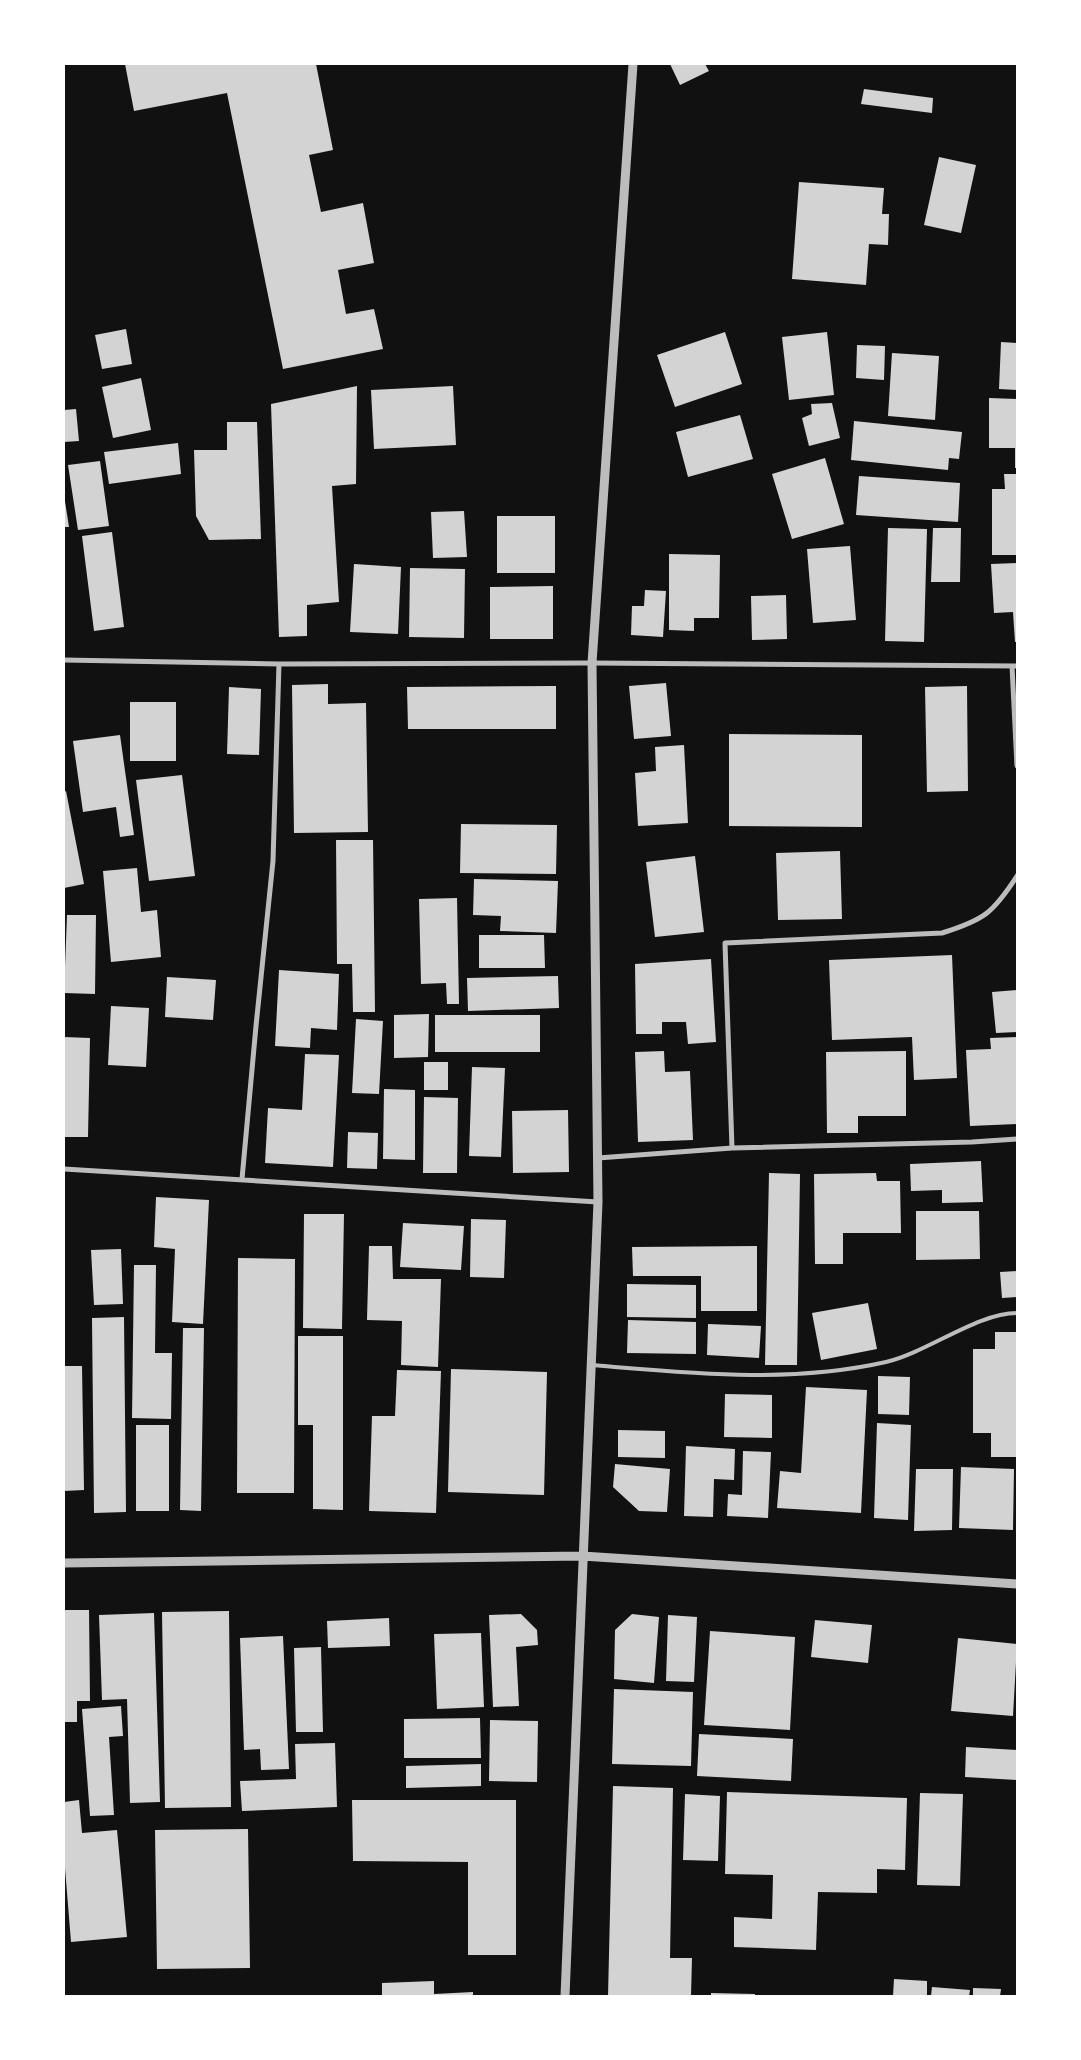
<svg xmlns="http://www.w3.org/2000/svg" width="1081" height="2060" viewBox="0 0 1081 2060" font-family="'Asap Condensed',sans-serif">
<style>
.building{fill:#d3d3d3}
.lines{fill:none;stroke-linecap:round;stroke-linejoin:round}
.service{stroke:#bcbcbc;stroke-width:4}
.minor{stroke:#bcbcbc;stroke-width:5}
.tertiary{stroke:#bcbcbc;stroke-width:9}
</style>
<rect width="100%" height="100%" fill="#111"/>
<!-- building -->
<path class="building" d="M 125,64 L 316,64 L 333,150 L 309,155 L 321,212 L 363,203 L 374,263 L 338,270 L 346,314 L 374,309 L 383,349 L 283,369 L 227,93 L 134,111 Z
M 670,64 L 705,64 L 709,71 L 680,85 Z
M 864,89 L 933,98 L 932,113 L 861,104 Z
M 939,157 L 976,165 L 961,233 L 924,225 Z
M 799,182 L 884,188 L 882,214 L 889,214 L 888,245 L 869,244 L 866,285 L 792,279 Z
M 126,329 L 132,364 L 102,369 L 95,335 Z
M 725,332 L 742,384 L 675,407 L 657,355 Z
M 827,332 L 834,395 L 789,400 L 782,337 Z
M 1001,342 L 1017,343 L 1017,390 L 999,389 Z
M 857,345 L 885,346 L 884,380 L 856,378 Z
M 892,353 L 939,356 L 935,420 L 888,416 Z
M 141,378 L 151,430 L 113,438 L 102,387 Z
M 357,386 L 356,484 L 332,486 L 339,602 L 307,605 L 307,636 L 279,637 L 271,404 Z
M 453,386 L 456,445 L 374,449 L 371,390 Z
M 989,398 L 1017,399 L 1017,468 L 1015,468 L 1015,448 L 989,448 Z
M 832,403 L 840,438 L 809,446 L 802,418 L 812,414 L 811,404 Z
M 76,409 L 79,441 L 64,442 L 64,410 Z
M 740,415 L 753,459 L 688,477 L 676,432 Z
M 854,421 L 962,432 L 959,459 L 949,458 L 948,470 L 851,460 Z
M 227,422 L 257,422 L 261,539 L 209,540 L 196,516 L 194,450 L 227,450 Z
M 178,443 L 181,474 L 109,484 L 104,452 Z
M 825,458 L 844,524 L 792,539 L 772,474 Z
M 100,461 L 109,526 L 78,530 L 68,465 Z
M 1004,474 L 1017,474 L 1017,555 L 992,555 L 992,489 L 1005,489 Z
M 859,476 L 960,483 L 958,522 L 856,515 Z
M 64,495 L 69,527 L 64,527 Z
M 464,511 L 467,557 L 433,558 L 431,512 Z
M 497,516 L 555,516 L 555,573 L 497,573 Z
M 888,528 L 927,529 L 924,642 L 885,641 Z
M 933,528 L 961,528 L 960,582 L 931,582 Z
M 112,532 L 124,627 L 94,631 L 82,536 Z
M 850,546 L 856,620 L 813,623 L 807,549 Z
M 669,554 L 720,555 L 719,618 L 694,618 L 694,631 L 669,630 Z
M 1017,563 L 1017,642 L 1015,642 L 1013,612 L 994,613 L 991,564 Z
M 354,564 L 401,567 L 398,634 L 350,632 Z
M 410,568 L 465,569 L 464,638 L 409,637 Z
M 553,586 L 553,639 L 490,639 L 490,587 Z
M 645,590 L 666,591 L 663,637 L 631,635 L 632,606 L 644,606 Z
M 786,595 L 787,639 L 752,640 L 751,596 Z
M 666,683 L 671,736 L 634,739 L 629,686 Z
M 328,684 L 328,704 L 366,703 L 368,832 L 294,833 L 292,685 Z
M 556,686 L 556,729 L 408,729 L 407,687 Z
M 967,686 L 968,791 L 927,792 L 925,687 Z
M 229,687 L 261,689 L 259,755 L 227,754 Z
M 130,702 L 176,702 L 176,761 L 130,761 Z
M 729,734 L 862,735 L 862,827 L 729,826 Z
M 120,735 L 134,835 L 120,837 L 116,807 L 83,812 L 73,741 Z
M 684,745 L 688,823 L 638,826 L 635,773 L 656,771 L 655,747 Z
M 182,775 L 195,876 L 149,881 L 136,780 Z
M 66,791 L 84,884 L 64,888 L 64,792 Z
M 461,824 L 557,825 L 556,874 L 460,873 Z
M 336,840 L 373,840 L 375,1012 L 353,1012 L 352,964 L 337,964 Z
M 840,851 L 842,919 L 778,920 L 776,853 Z
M 695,856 L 704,932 L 655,937 L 646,862 Z
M 137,868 L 141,912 L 157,910 L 161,957 L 111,962 L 103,871 Z
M 474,879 L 558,881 L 556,933 L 500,931 L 501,916 L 473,915 Z
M 457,898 L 459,1004 L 447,1004 L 446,983 L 421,984 L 419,899 Z
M 67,915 L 96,915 L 95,994 L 64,993 Z
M 479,935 L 544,935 L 545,968 L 479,968 Z
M 952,955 L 957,1078 L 914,1080 L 912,1037 L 832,1040 L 829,960 Z
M 711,959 L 716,1042 L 688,1044 L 686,1022 L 662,1022 L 662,1034 L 636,1034 L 635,964 Z
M 279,970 L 339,974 L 337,1030 L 311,1028 L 310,1048 L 275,1046 Z
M 558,976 L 559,1008 L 468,1011 L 467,978 Z
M 167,977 L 216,980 L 213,1020 L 165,1017 Z
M 1017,990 L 1017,1032 L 996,1033 L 992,992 Z
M 111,1006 L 149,1008 L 146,1067 L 108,1065 Z
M 429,1014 L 428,1057 L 394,1058 L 394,1015 Z
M 435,1015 L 540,1015 L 540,1052 L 435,1052 Z
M 356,1019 L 383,1021 L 379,1094 L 352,1093 Z
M 64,1037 L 90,1038 L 88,1137 L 64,1137 Z
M 1017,1037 L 1017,1124 L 970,1126 L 966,1050 L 991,1049 L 990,1038 Z
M 664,1051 L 665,1072 L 690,1071 L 693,1140 L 638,1142 L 635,1052 Z
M 906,1051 L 906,1116 L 858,1116 L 858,1133 L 827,1133 L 826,1052 Z
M 305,1054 L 339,1055 L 333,1167 L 265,1163 L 268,1108 L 302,1110 Z
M 424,1062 L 448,1062 L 448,1090 L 424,1090 Z
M 472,1067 L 505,1068 L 501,1157 L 469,1156 Z
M 384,1089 L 415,1090 L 415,1160 L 383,1159 Z
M 424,1097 L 458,1098 L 457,1173 L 423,1173 Z
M 568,1110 L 569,1172 L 513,1173 L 512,1111 Z
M 348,1132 L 378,1133 L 377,1169 L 347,1168 Z
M 981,1161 L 983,1202 L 942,1203 L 942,1190 L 911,1191 L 910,1164 Z
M 769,1173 L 800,1174 L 797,1365 L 765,1365 Z
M 876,1173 L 877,1181 L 900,1181 L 901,1233 L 843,1233 L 843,1264 L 815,1264 L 814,1174 Z
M 156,1197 L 209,1200 L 203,1324 L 172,1322 L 175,1249 L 154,1247 Z
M 916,1211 L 979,1211 L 980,1259 L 916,1260 Z
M 304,1214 L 344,1214 L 342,1329 L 303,1328 Z
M 471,1219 L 506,1220 L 504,1278 L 470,1277 Z
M 403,1223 L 464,1226 L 461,1270 L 400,1267 Z
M 369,1246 L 392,1246 L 393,1279 L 441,1279 L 438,1367 L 401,1365 L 402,1321 L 367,1320 Z
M 757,1246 L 757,1311 L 701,1311 L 701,1276 L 633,1276 L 632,1247 Z
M 121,1249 L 123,1304 L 94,1305 L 91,1250 Z
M 238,1258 L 295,1259 L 294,1493 L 237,1493 Z
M 134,1265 L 156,1265 L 155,1353 L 172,1353 L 171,1419 L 132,1418 Z
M 1017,1271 L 1017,1297 L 1002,1298 L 1000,1272 Z
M 627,1284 L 696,1285 L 696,1318 L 627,1317 Z
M 868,1303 L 877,1349 L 821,1360 L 812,1313 Z
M 124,1317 L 126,1512 L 94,1513 L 92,1318 Z
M 628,1320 L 696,1322 L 696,1354 L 627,1353 Z
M 708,1324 L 761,1326 L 759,1358 L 707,1355 Z
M 183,1328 L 204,1328 L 201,1511 L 180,1510 Z
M 995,1332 L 1017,1332 L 1017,1457 L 991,1457 L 991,1433 L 973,1433 L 973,1349 L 995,1349 Z
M 298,1336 L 343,1336 L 343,1510 L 313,1509 L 313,1425 L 298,1425 Z
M 64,1366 L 82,1366 L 84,1490 L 64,1491 Z
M 451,1369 L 547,1372 L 544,1495 L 448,1492 Z
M 397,1370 L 441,1371 L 436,1513 L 369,1511 L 372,1416 L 395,1416 Z
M 878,1376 L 910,1377 L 909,1415 L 878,1414 Z
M 806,1387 L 867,1390 L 861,1513 L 777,1508 L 780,1471 L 801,1473 Z
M 725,1394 L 772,1395 L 772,1438 L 724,1437 Z
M 877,1423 L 911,1425 L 908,1520 L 874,1518 Z
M 136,1425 L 169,1425 L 169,1511 L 136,1511 Z
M 618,1430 L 665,1431 L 665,1458 L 618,1457 Z
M 686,1446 L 735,1449 L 734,1480 L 714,1479 L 713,1517 L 684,1516 Z
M 743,1451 L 771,1452 L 768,1518 L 727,1516 L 728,1494 L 742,1495 Z
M 615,1464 L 670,1469 L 667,1512 L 639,1511 L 613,1487 Z
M 961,1467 L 1014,1469 L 1013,1530 L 959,1528 Z
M 916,1469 L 953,1469 L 952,1530 L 914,1531 Z
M 64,1610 L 89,1610 L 90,1701 L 77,1701 L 77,1722 L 64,1722 Z
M 229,1611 L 231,1807 L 165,1808 L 162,1612 Z
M 154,1613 L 160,1802 L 130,1803 L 127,1699 L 102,1700 L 99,1615 Z
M 521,1614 L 537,1630 L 538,1645 L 516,1647 L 519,1706 L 493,1707 L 489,1615 Z
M 632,1614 L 659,1617 L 654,1683 L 614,1679 L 615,1630 Z
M 668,1615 L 697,1617 L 694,1682 L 666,1681 Z
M 389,1618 L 390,1646 L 328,1648 L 327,1621 Z
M 815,1620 L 872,1625 L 868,1663 L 811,1657 Z
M 710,1631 L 795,1637 L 790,1730 L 704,1725 Z
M 481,1633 L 484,1707 L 437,1709 L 434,1634 Z
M 283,1636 L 289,1769 L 261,1770 L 260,1749 L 244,1750 L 240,1638 Z
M 958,1638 L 1017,1644 L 1013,1716 L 951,1711 Z
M 321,1647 L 323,1732 L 296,1732 L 294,1648 Z
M 614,1689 L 693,1692 L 691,1766 L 612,1764 Z
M 121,1706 L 123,1736 L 109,1737 L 114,1815 L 90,1816 L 82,1709 Z
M 480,1718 L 481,1758 L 404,1758 L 404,1719 Z
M 490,1720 L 538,1721 L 537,1782 L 489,1781 Z
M 699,1734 L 793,1739 L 791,1781 L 697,1776 Z
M 335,1743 L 337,1807 L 242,1811 L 240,1781 L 296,1779 L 295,1744 Z
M 966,1747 L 1017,1750 L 1017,1780 L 965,1777 Z
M 481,1764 L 481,1786 L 406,1788 L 406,1766 Z
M 613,1786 L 673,1788 L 670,1958 L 692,1958 L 691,1996 L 608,1996 Z
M 727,1792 L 907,1798 L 905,1870 L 877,1869 L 877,1893 L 818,1892 L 816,1950 L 734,1947 L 734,1917 L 772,1919 L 773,1875 L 725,1874 Z
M 920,1793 L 963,1794 L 960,1886 L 917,1885 Z
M 685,1794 L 720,1796 L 718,1861 L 683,1860 Z
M 79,1800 L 82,1833 L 117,1830 L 127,1937 L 71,1942 L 64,1856 L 64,1802 Z
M 352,1800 L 516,1800 L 516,1955 L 468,1955 L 468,1862 L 353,1861 Z
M 248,1829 L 250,1968 L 157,1969 L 155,1830 Z
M 894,1979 L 927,1981 L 927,1996 L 893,1996 Z
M 434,1981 L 434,1994 L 473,1992 L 473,1996 L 382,1996 L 382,1983 Z
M 932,1987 L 970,1990 L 969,1996 L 931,1996 Z
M 973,1988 L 1001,1989 L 1000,1996 L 973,1996 Z
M 711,1993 L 755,1994 L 755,1996 L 711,1996 Z"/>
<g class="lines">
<!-- service -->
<path class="service" d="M 591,1365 C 689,1373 789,1384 886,1362 C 928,1352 977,1313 1017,1313"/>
<!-- minor -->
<path class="minor" d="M 64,660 L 279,664 L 592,663 L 1017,666
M 1012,666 L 1017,766
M 732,1148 L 725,943 L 942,933 C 984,920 993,913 1017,876
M 598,1158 L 732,1148 L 972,1142 L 1017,1139
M 64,1169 L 598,1202
M 242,1179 L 256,1026 L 273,861 L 279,664"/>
<!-- tertiary -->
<path class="tertiary" d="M 64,1563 L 582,1556 L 1017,1584
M 565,1996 L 598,1202 L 592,663 L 633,64"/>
</g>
<!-- border -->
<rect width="1081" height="2060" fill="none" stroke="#ffffff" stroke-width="130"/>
</svg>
